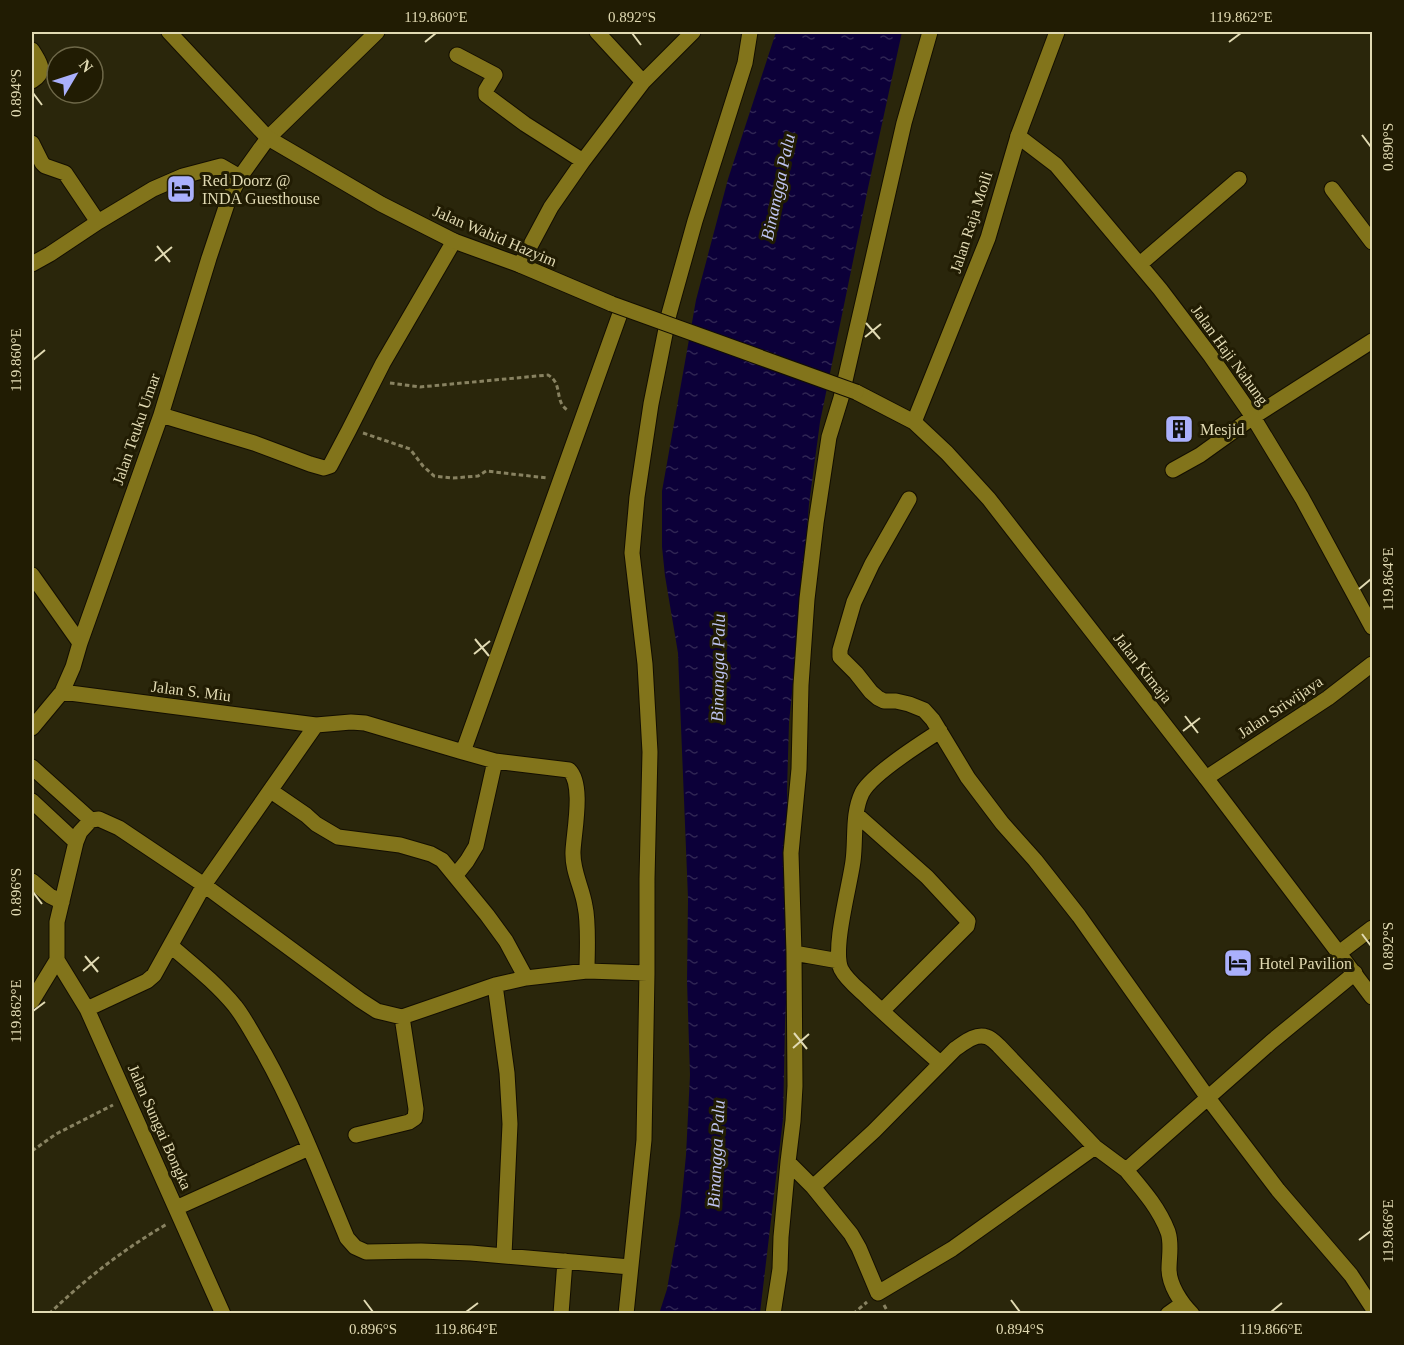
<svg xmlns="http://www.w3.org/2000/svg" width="1404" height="1345" viewBox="0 0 1404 1345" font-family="'Times New Roman',serif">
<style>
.water{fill:url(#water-ripples)}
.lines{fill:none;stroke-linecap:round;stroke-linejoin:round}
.minor-casing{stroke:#130e00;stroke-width:17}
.tertiary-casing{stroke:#130e00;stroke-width:17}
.path{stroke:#888261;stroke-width:3;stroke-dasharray:4.5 3;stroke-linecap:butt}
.minor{stroke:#82741b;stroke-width:15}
.tertiary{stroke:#82741b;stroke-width:15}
.tertiary-bridge-casing{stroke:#130e00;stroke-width:17;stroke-linecap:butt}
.tertiary-bridge{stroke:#82741b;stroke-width:15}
.ticks{fill:none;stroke:#e1dab3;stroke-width:2}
.labels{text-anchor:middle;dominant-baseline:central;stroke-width:6;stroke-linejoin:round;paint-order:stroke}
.poi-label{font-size:16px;fill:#e1dab3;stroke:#211c03;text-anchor:start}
.street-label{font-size:16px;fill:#e1dab3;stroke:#211c03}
.water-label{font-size:18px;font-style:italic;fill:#bec3f1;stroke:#211c03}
.neatline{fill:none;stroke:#e1dab3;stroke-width:2}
.ticks-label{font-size:15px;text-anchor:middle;fill:#e1dab3}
</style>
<defs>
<pattern id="water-ripples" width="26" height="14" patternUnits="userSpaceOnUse" patternTransform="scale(1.5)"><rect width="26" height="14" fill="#0c0039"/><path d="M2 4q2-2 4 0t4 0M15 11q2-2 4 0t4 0" fill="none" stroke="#2f2553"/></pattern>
</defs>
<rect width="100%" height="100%" fill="#2a260b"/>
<!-- water -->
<path class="water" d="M 776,32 L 902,32 L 868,188 L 820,422 L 809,504 L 802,592 L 789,723 L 787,790 L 791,901 L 785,1023 L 783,1119 L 760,1313 L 659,1314 L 667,1289 L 680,1216 L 686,1155 L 690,1075 L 687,981 L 688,898 L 678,653 L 665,576 L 662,547 L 662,491 L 696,300 L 728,179 Z"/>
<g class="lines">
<!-- minor casing -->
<g class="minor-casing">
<path id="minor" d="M 597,32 L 643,82
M 32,50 C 39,62 48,71 32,81
M 457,55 L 495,75 L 486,90 L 486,95 L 525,124 L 583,161
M 1018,136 L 1056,165 L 1160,289 L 1210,355 L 1253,417 L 1302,498 L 1372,627
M 32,143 L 42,163 L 45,166 L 65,173 L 98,222
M 1332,189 L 1372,242
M 32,264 L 50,254 L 98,222 L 153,189 L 183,176 L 221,166 L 240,177
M 1140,264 L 1239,179
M 520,265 L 551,207 L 583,161 L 643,82 L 693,32
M 161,415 L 254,443 L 310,464 L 324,468 L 330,466 L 349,430 L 383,363 L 454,241
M 1173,470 L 1200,455 L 1253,417 L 1372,341
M 909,499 L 872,564 L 854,602 L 840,650 L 840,657 L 856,673 L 871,692 L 878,698 L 884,701 L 896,701 L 909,704 L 924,710 L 933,720 L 968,778 L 1002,823 L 1035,860 L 1079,916 L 1208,1098 L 1278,1190 L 1351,1275 L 1372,1307
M 32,575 L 80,643
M 62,692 L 316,725
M 32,728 L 62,692 L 73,667 L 80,643 L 161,415 L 209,258 L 229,198 L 240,177 L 268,138 L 377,32
M 940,731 C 921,743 871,775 862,793 C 852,814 856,839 853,861 C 850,885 832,949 841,969 C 847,981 860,990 869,999 C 892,1021 916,1042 940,1063
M 463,752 L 495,761
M 32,767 L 91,820
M 1206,778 L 1328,698 L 1372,664
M 271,791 L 306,815 L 316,824 L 338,837 L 400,845 L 431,854 L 442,860 L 487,915 L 506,941 L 526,978
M 32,801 L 76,842
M 856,814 L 927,877 L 968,921 L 967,926 L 882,1011
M 455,876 L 467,861 L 476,846 L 495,761 L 569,770 C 584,784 574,831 573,851 C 572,871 582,887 585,906 C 589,924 587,952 587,971
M 32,881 L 50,896 L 62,902
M 171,946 C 193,965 216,983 235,1006 C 246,1020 255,1038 264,1053 C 297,1112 321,1176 347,1238 L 355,1247 L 366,1252 L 421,1251 L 471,1253 L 630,1267
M 794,953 L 839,961
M 1339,953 L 1372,928
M 57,960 L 87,1009 L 223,1314
M 495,985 L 507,1073 L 510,1124 L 504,1255
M 32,1001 L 57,960 L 57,922 L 76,842 L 80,832 L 91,820 L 99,819 L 119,828 L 204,885 L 360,1000 L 377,1011 L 402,1017 L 495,985 L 526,978 L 587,971 L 647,973
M 87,1009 L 147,981 L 154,975 L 204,885 L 316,725 L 351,722 L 365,723 L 463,752 L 622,308
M 356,1135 L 409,1122 L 415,1118 L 416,1109 L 402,1017
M 1095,1147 L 952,1249 L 878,1293 L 859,1248 L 851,1234 L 813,1187 L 874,1131 L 955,1049 C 964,1043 975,1033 987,1037 C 991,1038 996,1043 999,1046 L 1095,1147 L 1126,1170
M 788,1162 L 813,1187
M 176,1208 L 309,1148
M 561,1314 L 565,1261
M 626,1314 L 644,1140 L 647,973 L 647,879 L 650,752 L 645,664 L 632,553 L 637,497 L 651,404 L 669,314 L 695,221 L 745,63 L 750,32
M 773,1314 L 780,1269 L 781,1237 L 788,1162 L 793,1121 L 795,1086 L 794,953 L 791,853 L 799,769 L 801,685 L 807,599 L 816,523 L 829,437 L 841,398 L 904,123 L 930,32
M 1168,1314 L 1182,1304
M 1192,1314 C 1181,1303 1169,1285 1169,1269 C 1169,1257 1172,1244 1168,1232 C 1159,1208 1142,1189 1126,1170 L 1271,1042 L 1355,973"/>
</g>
<!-- tertiary casing -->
<g class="tertiary-casing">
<path id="tertiary" d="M 169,32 L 268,138 L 381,204 L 454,241 L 520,265 L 612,304
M 856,392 L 914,422 L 947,453 L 989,499 L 1206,778 L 1372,997
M 914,422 L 988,238 L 1018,136 L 1057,32"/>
</g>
<!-- path -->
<path class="path" d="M 390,383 L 420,387 L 548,375 C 564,384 553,402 569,411
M 363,433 L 410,449 L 423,466 L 434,476 L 453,478 L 478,476 L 486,471 L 547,478
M 32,1151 L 56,1134 L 113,1105
M 884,1305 L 889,1314
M 49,1314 C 85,1279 124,1249 167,1224
M 853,1314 L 867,1302"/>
<!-- minor -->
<use href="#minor" class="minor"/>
<!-- tertiary -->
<use href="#tertiary" class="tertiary"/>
<!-- tertiary-bridge casing -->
<g class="tertiary-bridge-casing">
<path id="tertiary-bridge" d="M 612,304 L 856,392"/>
</g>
<!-- tertiary-bridge -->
<use href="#tertiary-bridge" class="tertiary-bridge"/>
</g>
<!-- ticks -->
<path class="ticks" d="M 632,33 L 641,45M 425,42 L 436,33M 1229,42 L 1241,33M 33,93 L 42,105M 1362,135 L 1371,147M 157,246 L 170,262M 155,261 L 172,247M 866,323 L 880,339M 865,337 L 881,324M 33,360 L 45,350M 1359,589 L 1371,579M 475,639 L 489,656M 474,654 L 490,641M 1185,716 L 1198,733M 1183,731 L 1200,718M 33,892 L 42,904M 1362,934 L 1371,946M 85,956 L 98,972M 83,971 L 99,957M 33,1011 L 45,1002M 794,1033 L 807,1049M 793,1048 L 809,1034M 1359,1240 L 1371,1231M 364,1300 L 373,1312M 1011,1300 L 1020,1312M 466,1312 L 478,1303M 1271,1312 L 1282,1303"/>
<!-- icons -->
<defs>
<g id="hotel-square" transform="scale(1.5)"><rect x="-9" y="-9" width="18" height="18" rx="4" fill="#aab0fc" stroke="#211c03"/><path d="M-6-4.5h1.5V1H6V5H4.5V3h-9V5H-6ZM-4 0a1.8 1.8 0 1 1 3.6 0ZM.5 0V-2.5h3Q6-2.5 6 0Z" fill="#111"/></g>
<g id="building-square" transform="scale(1.5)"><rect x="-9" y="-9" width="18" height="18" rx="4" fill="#aab0fc" stroke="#211c03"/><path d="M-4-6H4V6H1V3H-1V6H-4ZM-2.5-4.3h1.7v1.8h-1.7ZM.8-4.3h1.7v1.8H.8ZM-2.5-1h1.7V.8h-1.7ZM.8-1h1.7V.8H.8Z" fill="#111"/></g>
</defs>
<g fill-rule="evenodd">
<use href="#hotel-square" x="181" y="189"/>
<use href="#building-square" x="1179" y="429"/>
<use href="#hotel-square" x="1238" y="963"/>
</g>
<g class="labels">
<!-- poi labels -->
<g class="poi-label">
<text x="202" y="180">Red Doorz @<tspan x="202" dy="18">INDA Guesthouse</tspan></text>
<text x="1200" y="429">Mesjid</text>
<text x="1259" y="963">Hotel Pavilion</text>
</g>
<!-- street labels -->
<g class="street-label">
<text transform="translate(971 222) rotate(-72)">Jalan Raja Moili</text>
<text transform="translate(495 236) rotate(23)">Jalan Wahid Hazyim</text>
<text transform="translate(1230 355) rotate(54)">Jalan Haji Nahung</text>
<text transform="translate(136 429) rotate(-71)">Jalan Teuku Umar</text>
<text transform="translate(1143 668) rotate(52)">Jalan Kimaja</text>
<text transform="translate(191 691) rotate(7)">Jalan S. Miu</text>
<text transform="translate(1280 707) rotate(-34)">Jalan Sriwijaya</text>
<text transform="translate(160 1127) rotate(66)">Jalan Sungai Bongka</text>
</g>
<!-- water labels -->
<g class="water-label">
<text transform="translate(778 187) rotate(-78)">Binangga Palu</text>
<text transform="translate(718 668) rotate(-89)">Binangga Palu</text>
<text transform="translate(716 1154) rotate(-87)">Binangga Palu</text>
</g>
</g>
<!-- border -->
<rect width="1404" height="1345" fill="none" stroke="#211c03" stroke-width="66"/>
<!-- north arrow -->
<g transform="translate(75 75) rotate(51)"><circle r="28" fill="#211c03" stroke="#6e6849" stroke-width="1.5"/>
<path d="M0-4.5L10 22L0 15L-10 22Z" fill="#aab0fc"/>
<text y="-9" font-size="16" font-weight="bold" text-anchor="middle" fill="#e1dab3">N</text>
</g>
<rect x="33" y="33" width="1338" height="1279" class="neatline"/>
<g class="ticks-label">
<text x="436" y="22">119.860°E</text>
<text x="632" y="22">0.892°S</text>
<text x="1241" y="22">119.862°E</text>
<text transform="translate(16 93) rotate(-90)" y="5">0.894°S</text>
<text transform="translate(1388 147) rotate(-90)" y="5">0.890°S</text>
<text transform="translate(16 360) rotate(-90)" y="5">119.860°E</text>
<text transform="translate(1388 579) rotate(-90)" y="5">119.864°E</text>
<text transform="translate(16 892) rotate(-90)" y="5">0.896°S</text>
<text transform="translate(1388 946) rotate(-90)" y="5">0.892°S</text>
<text transform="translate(16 1011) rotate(-90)" y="5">119.862°E</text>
<text transform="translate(1388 1231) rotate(-90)" y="5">119.866°E</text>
<text x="373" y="1334">0.896°S</text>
<text x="466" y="1334">119.864°E</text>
<text x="1020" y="1334">0.894°S</text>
<text x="1271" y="1334">119.866°E</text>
</g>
</svg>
